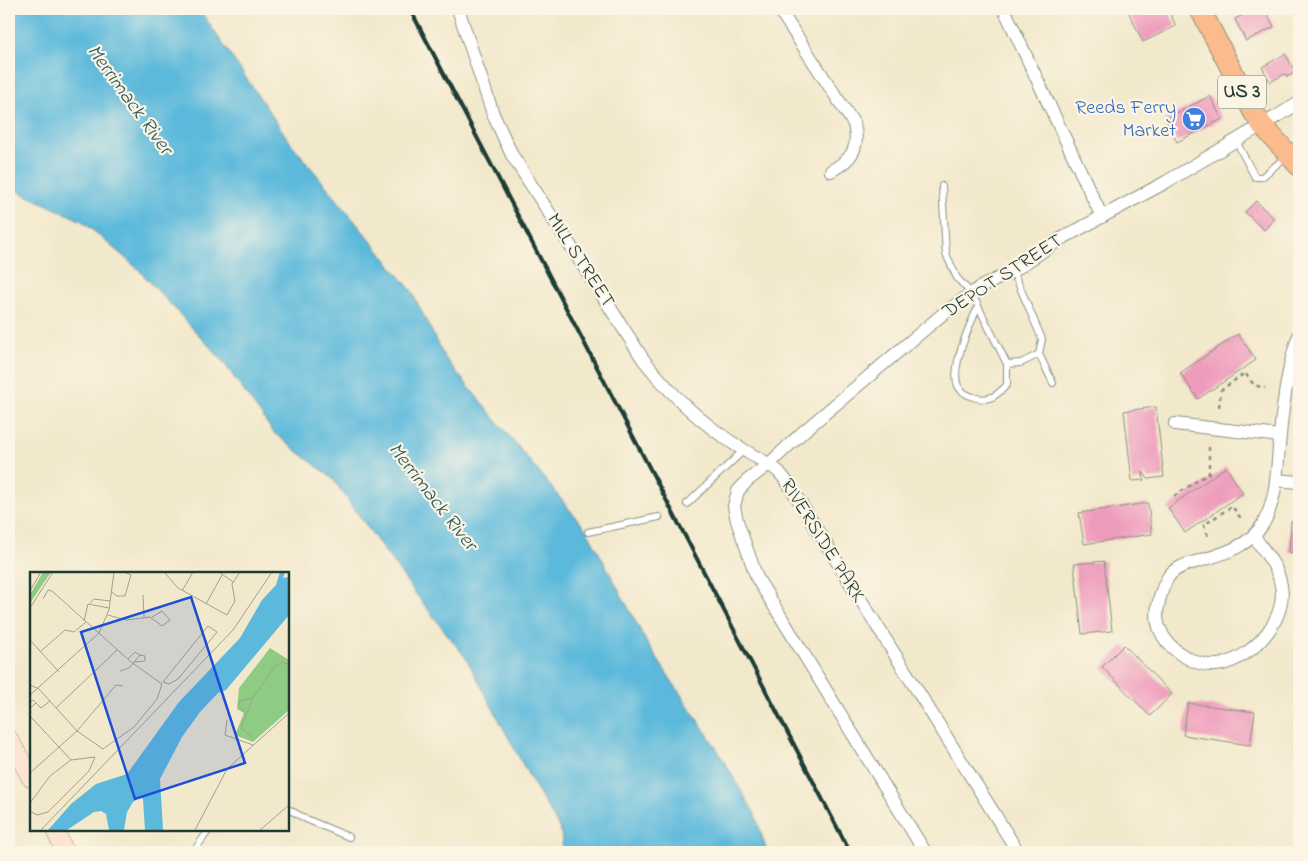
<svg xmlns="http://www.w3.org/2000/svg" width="1308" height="861" viewBox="0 0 1308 861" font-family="'Indie Flower',sans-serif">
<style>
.water{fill:#5cb9db;stroke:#3e7b88}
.building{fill:#ee9cbc}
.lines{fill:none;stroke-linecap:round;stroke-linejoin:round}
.service-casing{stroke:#889280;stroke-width:8}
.minor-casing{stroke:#889280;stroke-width:14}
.secondary-casing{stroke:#889280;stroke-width:19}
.primary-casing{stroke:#889280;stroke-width:22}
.path{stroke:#889280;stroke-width:2.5;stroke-dasharray:4 4;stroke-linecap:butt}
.service{stroke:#fff;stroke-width:6}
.minor{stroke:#fff;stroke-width:12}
.secondary{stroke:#fde4d1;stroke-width:18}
.primary{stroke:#fbbb8c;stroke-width:20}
.rail{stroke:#1f3d34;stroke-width:4}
.labels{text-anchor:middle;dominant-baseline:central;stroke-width:4.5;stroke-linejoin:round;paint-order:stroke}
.shield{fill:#fcf5e5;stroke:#617469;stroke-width:1}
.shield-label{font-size:19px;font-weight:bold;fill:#1f3d34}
.shop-label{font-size:20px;fill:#366cbe;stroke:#fcf5e5;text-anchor:end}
.street-label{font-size:20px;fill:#1f3d34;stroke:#fcf5e5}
.water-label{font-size:21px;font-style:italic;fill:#2e5c5e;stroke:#fcf5e5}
.inset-road{fill:none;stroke:#9ea48f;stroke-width:1}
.view{fill:#1d4ed8;fill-opacity:0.15;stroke:#1d4ed8;stroke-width:2.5}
.inset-edge{fill:none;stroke:#1f3d34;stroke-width:2.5}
</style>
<rect width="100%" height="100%" fill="#fcf5e5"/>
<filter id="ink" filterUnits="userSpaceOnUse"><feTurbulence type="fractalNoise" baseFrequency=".02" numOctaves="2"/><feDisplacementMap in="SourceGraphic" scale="10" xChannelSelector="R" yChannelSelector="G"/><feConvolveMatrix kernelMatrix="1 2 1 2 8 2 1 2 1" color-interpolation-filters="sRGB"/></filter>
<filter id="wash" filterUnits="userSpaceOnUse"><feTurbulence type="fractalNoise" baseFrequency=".0096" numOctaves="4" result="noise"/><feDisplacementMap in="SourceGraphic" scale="20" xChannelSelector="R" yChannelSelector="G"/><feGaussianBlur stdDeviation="1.12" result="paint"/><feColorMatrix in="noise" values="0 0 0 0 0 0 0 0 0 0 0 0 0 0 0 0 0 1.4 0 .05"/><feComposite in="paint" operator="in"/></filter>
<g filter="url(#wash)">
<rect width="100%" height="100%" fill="#f2e8cb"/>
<!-- water -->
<path class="water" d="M 9,9 L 199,9 L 290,142 L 411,290 L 445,358 L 588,532 L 648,645 L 715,746 L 755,814 L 767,852 L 563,852 L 561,831 L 530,778 L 466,658 L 415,593 L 332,478 L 274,433 L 221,359 L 138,269 L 82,221 L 9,187 Z"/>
<g id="blocks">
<!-- building -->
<path class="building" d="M 1127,9 L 1168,9 L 1176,26 L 1143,42 Z
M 1256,9 L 1265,9 L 1274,27 L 1246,41 L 1235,19 Z
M 1285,54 L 1296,72 L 1287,77 L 1285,74 L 1270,82 L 1262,67 Z
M 1210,96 L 1222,119 L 1177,142 L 1165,119 Z
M 1256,201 L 1274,219 L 1264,230 L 1245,212 Z
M 1238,334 L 1256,360 L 1198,399 L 1180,373 Z
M 1156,407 L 1164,477 L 1148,479 L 1143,472 L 1144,480 L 1132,481 L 1124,411 Z
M 1226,467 L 1243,493 L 1185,533 L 1168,508 Z
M 1148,503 L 1152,534 L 1084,544 L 1079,513 Z
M 1291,521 L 1299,522 L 1299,553 L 1289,552 Z
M 1104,561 L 1112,631 L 1082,634 L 1074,564 Z
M 1124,645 L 1172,694 L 1150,716 L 1102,667 Z
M 1188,703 L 1255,712 L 1250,745 L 1183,735 Z"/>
</g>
</g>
<g filter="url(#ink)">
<use href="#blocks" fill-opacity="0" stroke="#889280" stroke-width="1"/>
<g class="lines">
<!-- service casing -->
<g class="service-casing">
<path id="service" d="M 1236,141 L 1255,177 L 1262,177 L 1288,155
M 942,186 L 946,254 L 957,278 L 972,294 L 1007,364 L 1021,363 L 1039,354 L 1042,339 L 1013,271
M 978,307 C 970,324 950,367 958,386 C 961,392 967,395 973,397 C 990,402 996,396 1007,385 L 1007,364
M 1039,354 L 1053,383
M 687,504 L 744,450
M 588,532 L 659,517
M 288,809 L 306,819 L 349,837
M 193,852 L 209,830"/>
</g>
<!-- minor casing -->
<g class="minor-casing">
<path id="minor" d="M 458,9 L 493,114 L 512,155 L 643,359 C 677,403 719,439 769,464 L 804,431 L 944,313 L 981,287 L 1013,271 L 1059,240 L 1166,182 L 1299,103
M 779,9 L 854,124 C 860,149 852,159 831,171
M 1004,9 L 1102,217
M 1175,424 L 1280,436
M 1276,480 L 1299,482
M 1254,536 C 1263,550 1276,564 1280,581 C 1290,616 1256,655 1223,664 C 1199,670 1167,651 1159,627 C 1156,619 1157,609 1159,601 C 1161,593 1164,583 1169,576 C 1175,567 1189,564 1199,561 C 1222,554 1249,547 1263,524 C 1278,498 1277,465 1280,435 C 1283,403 1288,365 1299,335
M 925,852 L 757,578 L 737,521 L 734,506 L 738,491 L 748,480 L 769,464 L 779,472 L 788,483 L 1018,852"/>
</g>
<!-- secondary casing -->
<g class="secondary-casing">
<path id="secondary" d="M 9,739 L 31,778
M 55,830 L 65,852"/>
</g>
<!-- primary casing -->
<g class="primary-casing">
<path id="primary" d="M 1200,9 L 1253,111 L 1262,125 L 1299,166"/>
</g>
<!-- path -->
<path class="path" d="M 1219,407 L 1221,390 L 1245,373 L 1254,385 L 1265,388
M 1174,496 L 1209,473 L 1209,447
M 1208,536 L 1204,525 L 1232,506 L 1242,520"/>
<!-- service -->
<use href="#service" class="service"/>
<!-- minor -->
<use href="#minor" class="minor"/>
<!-- secondary -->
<use href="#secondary" class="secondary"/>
<!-- primary -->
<use href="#primary" class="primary"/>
<!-- rail -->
<path class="rail" d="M 410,9 L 850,852"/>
</g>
</g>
<!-- icons -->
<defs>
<g id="supermarket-disc" transform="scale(1.25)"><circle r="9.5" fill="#3f7fe0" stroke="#fcf5e5"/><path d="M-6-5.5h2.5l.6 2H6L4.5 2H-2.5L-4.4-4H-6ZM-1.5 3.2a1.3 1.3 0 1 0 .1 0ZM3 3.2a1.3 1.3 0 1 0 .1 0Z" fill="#fff"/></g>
</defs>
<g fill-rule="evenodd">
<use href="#supermarket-disc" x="1194" y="119"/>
</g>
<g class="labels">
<!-- shield labels -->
<rect class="shield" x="1218" y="75.5" width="48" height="33" rx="4"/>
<g class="shield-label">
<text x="1242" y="92">US 3</text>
</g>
<!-- shop labels -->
<g class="shop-label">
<text x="1176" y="108">Reeds Ferry<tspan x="1176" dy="23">Market</tspan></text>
</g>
<!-- street labels -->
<g class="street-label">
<text transform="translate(580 261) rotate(57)">MILL STREET</text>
<text transform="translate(1003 277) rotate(-33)">DEPOT STREET</text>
<text transform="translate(822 541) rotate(58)">RIVERSIDE PARK</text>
</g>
<!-- water labels -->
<g class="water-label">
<text transform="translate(129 100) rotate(54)">Merrimack River</text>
<text transform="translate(432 497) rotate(52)">Merrimack River</text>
</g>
</g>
<!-- overview -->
<g transform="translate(30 572)">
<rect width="259" height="259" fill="#f2e8cb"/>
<path d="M 13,0 L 21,0 L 0,31 L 0,23 ZM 240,76 L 259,88 L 259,138 L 223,170 L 205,163 L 214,141 L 207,137 L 209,116 Z" fill="#8dcc82"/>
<path d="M 250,0 L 255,0 L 253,6 L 259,5 L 259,43 L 196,118 L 188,121 L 170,140 L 152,165 L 130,207 L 133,258 L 115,258 L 113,227 L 110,225 L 103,230 L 97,240 L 94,258 L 79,258 L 76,242 L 71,239 L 64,240 L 37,258 L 18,258 L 41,232 L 66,212 L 97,202 L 149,130 L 210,66 L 232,28 L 246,13 Z" fill="#5cb9db"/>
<path class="inset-road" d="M 134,0 L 148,16 L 197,43 L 205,29 L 202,12 L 210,0M 189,0 L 203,10M 0,19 L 11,0M 152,19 L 163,0M 82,20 L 87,24 L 95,24 L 101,3 L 94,0M 113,23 L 114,45M 60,31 L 64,27 L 80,29M 176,32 L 192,3M 0,36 L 23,0M 78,43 L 96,48 L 120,45 L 132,54 L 140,48 L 132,39 L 122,45M 54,49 L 58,32 L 79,36M 178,54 L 187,60 L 148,107 L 139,112 L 133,110 ZM 0,68 L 29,100M 11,79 L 35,58 L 44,60 L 56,50M 104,90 L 115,89 L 115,84 L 110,83M 90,99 L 99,96 L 110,83 L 105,80 L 98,87M 0,113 L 9,117 L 47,159 L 73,177 L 104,155 L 127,127 L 132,112 L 101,90 L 22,19 L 18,18 L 13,27M 0,123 L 69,61 L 79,38 L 84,0M 0,130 L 3,128 L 6,131 L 0,136M 6,131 L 11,136 L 20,129M 26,136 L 87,78M 216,143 L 209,133 L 210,129 L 223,126M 0,144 L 41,188M 197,148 L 195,163 L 223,173M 223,166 L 211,156 L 223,126 L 244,95 L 252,90 L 259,93M 0,201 L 47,159 L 86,113 L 93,114M 0,231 L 20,204 L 41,188 L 65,185 L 59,199 L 18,240 L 7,243 L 0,239M 11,258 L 203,58 L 242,0M 165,258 L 197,197 L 259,141M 230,258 L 259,233"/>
<path class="view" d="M 161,25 L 215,191 L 105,227 L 51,60 Z"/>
<rect width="259" height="259" class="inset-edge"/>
</g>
<!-- margin -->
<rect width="1308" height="861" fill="none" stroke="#fcf5e5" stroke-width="30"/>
</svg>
